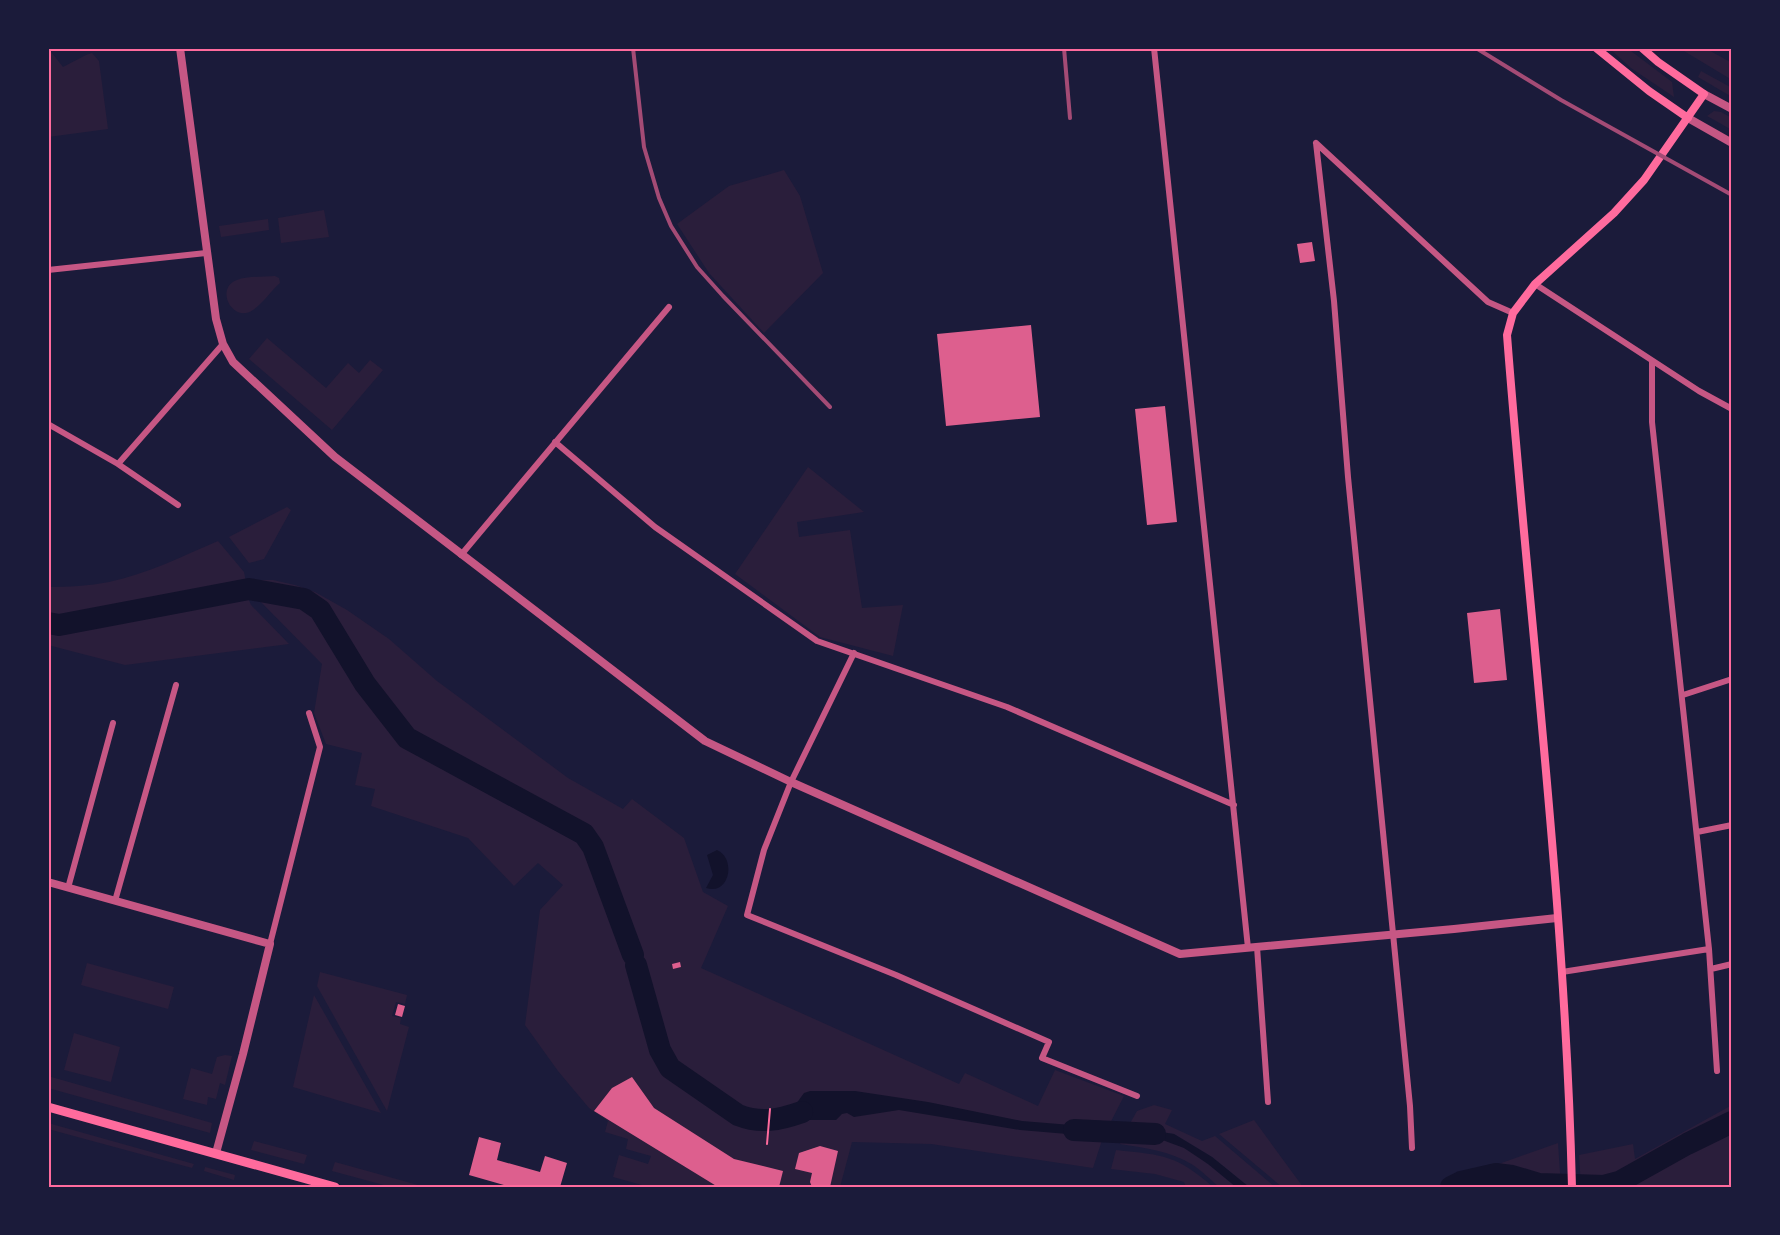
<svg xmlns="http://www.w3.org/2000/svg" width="1780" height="1235" viewBox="0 0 1780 1235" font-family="'Noto Serif',serif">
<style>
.green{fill:#2a1e3b}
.water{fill:#12122b}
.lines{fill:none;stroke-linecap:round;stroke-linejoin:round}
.river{stroke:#12122b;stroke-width:22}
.building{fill:#dd5f8e}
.path{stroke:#ff6b9d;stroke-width:2}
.minor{stroke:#c65784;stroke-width:6}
.tertiary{stroke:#c65784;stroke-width:8}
.secondary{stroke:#ff6b9d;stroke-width:8}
.primary{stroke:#ff6b9d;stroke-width:9}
.rail{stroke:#a44b75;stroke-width:4}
.neatline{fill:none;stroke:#ff6b9d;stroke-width:2}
</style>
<rect width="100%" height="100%" fill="#1b1b3a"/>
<!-- green -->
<path class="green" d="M 48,48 L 63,67 L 86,55 L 92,53 L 99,61 L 108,129 L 48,137 Z
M 1609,48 L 1627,48 L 1672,82 L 1674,97 L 1631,68 Z
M 1679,48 L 1705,48 L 1732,63 L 1732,80 Z
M 1701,71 L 1732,88 L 1732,97 L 1698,77 Z
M 1714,111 L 1721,112 L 1732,118 L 1732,130 L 1707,116 Z
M 784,170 L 800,196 L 823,273 L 764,333 L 709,273 L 677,224 L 729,186 Z
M 324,210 L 329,237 L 281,243 L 278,218 Z
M 268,219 L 269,230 L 221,237 L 219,226 Z
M 275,276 L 279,278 L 280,283 C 271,291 263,303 253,310 C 233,324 214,288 237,280 C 247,276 263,277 275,276 Z
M 267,338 L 326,388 L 348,363 L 359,373 L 370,360 L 383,370 L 332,430 L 249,359 Z
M 808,467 L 864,512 L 797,522 L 799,537 L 850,530 L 862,608 L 903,605 L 893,656 L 820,637 L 735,574 Z
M 287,507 L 291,510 L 264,559 L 249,563 L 229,537 Z
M 218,541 L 244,572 L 246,582 L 58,616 L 48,614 L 48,587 C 68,587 89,586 109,582 C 147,574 183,556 218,541 Z
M 255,580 L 273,580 L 295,585 L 315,592 L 347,610 L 389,639 L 437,681 L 568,778 L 623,809 L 632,799 L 684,838 L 703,892 L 728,906 L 701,968 L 959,1084 L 965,1073 L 1038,1106 L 1055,1070 L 1124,1096 L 1103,1137 L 1093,1168 L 931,1144 L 852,1142 L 840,1187 L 649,1187 L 613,1177 L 619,1155 L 648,1164 L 651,1156 L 626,1149 L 628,1139 L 605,1132 L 608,1121 L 589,1108 L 558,1071 L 525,1025 L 540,910 L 563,885 L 538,863 L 514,886 L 468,838 L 371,806 L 375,789 L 355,785 L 362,753 L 326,744 L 314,713 L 322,664 L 257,598 L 302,608 L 317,617 L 358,689 L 402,747 L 578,843 L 586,855 L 599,839 L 591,826 L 412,732 L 372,679 L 324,602 L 306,591 Z
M 248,598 L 251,605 L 289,644 L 125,665 L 48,645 L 48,633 L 60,635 Z
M 87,963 L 174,987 L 168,1009 L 81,985 Z
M 320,972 L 407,995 L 405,1004 L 396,1002 L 392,1016 L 401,1018 L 400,1024 L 409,1027 L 387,1111 L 317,986 Z
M 314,995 L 381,1113 L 293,1087 Z
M 74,1033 L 120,1047 L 111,1082 L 64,1070 Z
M 225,1055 L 232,1056 L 225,1085 L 220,1083 L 216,1099 L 208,1097 L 207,1105 L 183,1099 L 191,1068 L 212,1074 L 217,1057 Z
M 48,1076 L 212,1123 L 210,1133 L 48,1088 Z
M 1154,1105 L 1172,1110 L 1165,1124 L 1202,1141 L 1215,1136 L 1275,1187 L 1249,1187 L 1212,1157 L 1174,1134 L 1128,1127 L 1137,1111 Z
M 1732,1105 L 1732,1186 L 1581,1187 L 1579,1155 L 1633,1144 L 1635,1159 Z
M 1254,1120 L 1303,1187 L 1282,1187 L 1219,1134 Z
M 48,1123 L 194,1164 L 192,1168 L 48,1129 Z
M 1123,1136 C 1131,1136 1139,1135 1147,1136 C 1181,1138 1211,1166 1236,1187 L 1219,1187 C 1211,1180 1202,1171 1193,1165 C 1171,1151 1145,1148 1120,1144 Z
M 254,1141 L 307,1155 L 304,1164 L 251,1150 Z
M 1558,1143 L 1561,1187 L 1434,1187 Z
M 1116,1150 C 1163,1155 1177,1155 1213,1187 L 1186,1187 L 1184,1182 L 1155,1174 L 1111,1169 Z
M 335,1162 L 418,1185 L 417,1187 L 391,1187 L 332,1171 Z
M 205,1167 L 235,1175 L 234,1180 L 204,1171 Z"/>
<!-- water -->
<path class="water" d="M 717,850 C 737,859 729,896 706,888 L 713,875 L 707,855 Z
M 810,1091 L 855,1091 L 928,1102 L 1022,1121 L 1108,1128 L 1103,1137 L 1020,1130 L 899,1110 L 854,1117 L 847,1113 L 842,1114 L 836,1120 L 792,1120 L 773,1124 L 774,1119 L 788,1115 L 804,1093 Z
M 1128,1127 L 1174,1134 L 1212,1157 L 1249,1187 L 1236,1187 L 1208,1164 L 1184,1148 L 1157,1138 L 1123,1136 Z"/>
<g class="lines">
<!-- river -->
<path class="river" d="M 48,623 L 59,625 L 249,589 L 304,599 L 320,610 L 365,684 L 407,738 L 584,834 L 593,847 L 633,955
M 636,965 L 660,1050 L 670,1068 L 738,1115 C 761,1124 779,1120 802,1112
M 1074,1130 L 1155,1134
M 1451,1187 L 1461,1182 L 1496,1174 L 1512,1176 L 1539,1184 L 1604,1186 L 1619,1182 L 1687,1144 L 1732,1122"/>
</g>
<!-- building -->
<path class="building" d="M 1312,242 L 1315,261 L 1300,263 L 1297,244 Z
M 1031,325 L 1040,417 L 946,426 L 937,334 Z
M 1165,406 L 1177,522 L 1147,525 L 1135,409 Z
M 1500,609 L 1507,680 L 1474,683 L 1467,613 Z
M 680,962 L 681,967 L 673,969 L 672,964 Z
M 398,1004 L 405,1006 L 402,1017 L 395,1015 Z
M 632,1077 L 654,1108 L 734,1159 L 783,1171 L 779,1187 L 718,1187 L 594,1111 L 612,1088 Z
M 479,1137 L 501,1143 L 497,1160 L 540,1172 L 545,1156 L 567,1163 L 560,1187 L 511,1187 L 469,1175 Z
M 820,1146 L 838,1151 L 830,1187 L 812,1187 L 810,1182 L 812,1173 L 795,1169 L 799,1153 Z"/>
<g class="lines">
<!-- path -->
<path class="path" d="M 767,1144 L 770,1109"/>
<!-- minor -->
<path class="minor" d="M 1154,48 L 1248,948
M 1316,143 L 1334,301 L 1348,477 L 1410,1106 L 1412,1148
M 1316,143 L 1488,302 L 1513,313
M 48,270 L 206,253
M 1535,284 L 1699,391 L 1732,409
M 1652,361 L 1652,422 L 1709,949 L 1717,1071
M 48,424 L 118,464 L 223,344
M 555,442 L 655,527 L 817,641 L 1007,707 L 1234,805
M 118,464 L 178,505
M 461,555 L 669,307
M 854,653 L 791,782 L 764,850 L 747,915 L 896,975 L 1049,1042 L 1042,1058 L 1137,1096
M 1683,695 L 1732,679
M 1697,832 L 1732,825
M 68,888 L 113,723
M 115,901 L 176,685
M 270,944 L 320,747 L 309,713
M 1257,947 L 1268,1102
M 1711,969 L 1732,964
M 1562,972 L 1709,949"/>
<!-- tertiary -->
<path class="tertiary" d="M 180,48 L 216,319 L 223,344 L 233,362 L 335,457 L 705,741 L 791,782 L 1180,954 L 1454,929 L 1557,918
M 1704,94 L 1732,109
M 1688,118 L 1732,143
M 48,882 L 270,944 L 243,1054 L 216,1153"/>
<!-- secondary -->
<path class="secondary" d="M 1596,48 L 1649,91 L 1688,118
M 1572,1187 C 1565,902 1529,619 1507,335 L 1513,313 L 1535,284 L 1614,213 L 1644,180 L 1704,94 L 1658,62 L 1642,48"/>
<!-- primary -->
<path class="primary" d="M 48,1107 L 335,1187"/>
<!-- rail -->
<path class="rail" d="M 633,48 L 644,147 L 659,198 L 671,226 L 697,267 L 723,296 L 830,407
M 1064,48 L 1070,118
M 1476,48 L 1561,100 L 1732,195"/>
</g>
<!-- border -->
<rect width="1780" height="1235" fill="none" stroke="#1b1b3a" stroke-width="99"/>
<rect x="50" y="50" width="1680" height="1136" class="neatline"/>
</svg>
